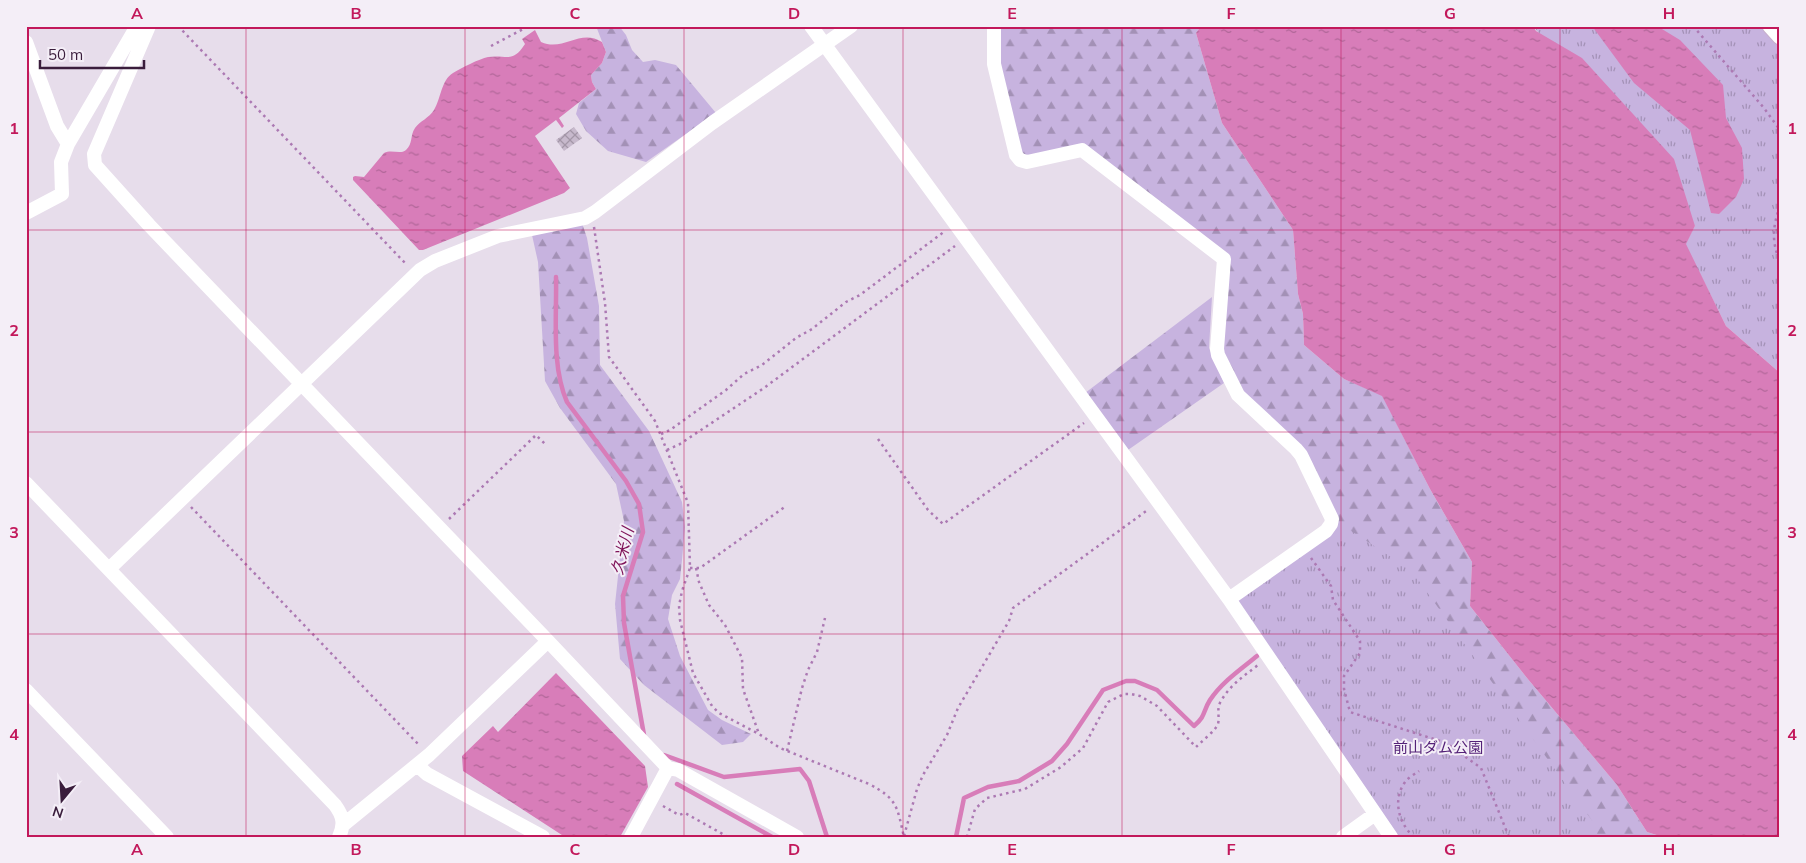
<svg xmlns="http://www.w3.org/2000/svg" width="1806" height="863" viewBox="0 0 1806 863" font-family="Mulish,'Noto Sans JP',sans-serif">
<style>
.forest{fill:url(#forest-firs)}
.park{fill:url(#park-tufts)}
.water{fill:url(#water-ripples)}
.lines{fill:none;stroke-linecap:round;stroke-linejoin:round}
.stream{stroke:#d87db9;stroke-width:4.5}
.building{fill:url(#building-cross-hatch)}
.secondary-casing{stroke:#c7afcc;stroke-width:17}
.path{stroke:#ac79b3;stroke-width:2.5;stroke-dasharray:2.5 4;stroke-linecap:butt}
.street{stroke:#fff;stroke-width:14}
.secondary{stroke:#fff;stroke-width:15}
.grid{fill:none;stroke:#c2185b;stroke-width:1;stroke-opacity:0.55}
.labels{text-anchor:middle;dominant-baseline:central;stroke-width:4;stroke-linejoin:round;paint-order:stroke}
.park-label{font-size:15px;fill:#542278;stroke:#f4eef7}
.water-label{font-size:16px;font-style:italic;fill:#7e1157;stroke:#f4eef7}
.neatline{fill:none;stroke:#c2185b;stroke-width:2}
.grid-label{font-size:16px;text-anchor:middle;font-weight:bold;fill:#c2185b}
</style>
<defs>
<pattern id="forest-firs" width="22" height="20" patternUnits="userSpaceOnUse" patternTransform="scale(1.25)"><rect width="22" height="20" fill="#c7b3df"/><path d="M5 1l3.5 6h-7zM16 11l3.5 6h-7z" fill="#a391b6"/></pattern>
<pattern id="park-tufts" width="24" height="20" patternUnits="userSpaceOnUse" patternTransform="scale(1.25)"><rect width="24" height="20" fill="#c7b3df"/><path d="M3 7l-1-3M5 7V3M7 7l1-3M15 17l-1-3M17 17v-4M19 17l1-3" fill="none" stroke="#a391b6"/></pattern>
<pattern id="water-ripples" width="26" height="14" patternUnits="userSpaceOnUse" patternTransform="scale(1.25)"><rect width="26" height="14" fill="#d87db9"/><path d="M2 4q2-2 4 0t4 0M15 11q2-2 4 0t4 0" fill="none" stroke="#b06698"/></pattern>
<pattern id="building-cross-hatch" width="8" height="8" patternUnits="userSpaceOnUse" patternTransform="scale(1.25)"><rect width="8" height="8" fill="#c7b9cc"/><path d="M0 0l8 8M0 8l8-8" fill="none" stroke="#a396a7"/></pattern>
</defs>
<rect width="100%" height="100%" fill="#e7ddeb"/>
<!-- forest -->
<path class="forest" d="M 596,26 L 619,26 L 626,35 L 632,50 L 643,62 L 655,60 L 676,65 L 716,113 L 646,162 L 608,151 L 586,131 L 576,114 L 579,103 L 596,89 L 592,82 L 591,75 L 602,63 L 606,52 Z
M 1000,26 L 1201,26 L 1196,33 L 1222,123 L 1293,230 L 1298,294 L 1303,314 L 1304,345 L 1344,379 L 1382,395 L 1430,489 L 1472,562 L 1470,606 L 1527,678 L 1617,785 L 1647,832 L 1663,837 L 1513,837 L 1354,711 L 1334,529 L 1305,454 L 1241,392 L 1223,354 L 1229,256 L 1088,150 L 1022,156 L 999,59 Z
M 582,223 L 587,238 L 599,306 L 600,365 L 649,431 L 682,502 L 685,527 L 682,560 L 680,579 L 672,595 L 668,619 L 680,656 L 708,710 L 722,720 L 751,734 L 743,742 L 722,745 L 644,685 L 620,659 L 615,604 L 624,521 L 616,484 L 560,408 L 545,381 L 538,262 L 532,235 Z
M 1212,297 L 1209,348 L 1224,383 L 1128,450 L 1085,393 Z"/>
<!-- park -->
<path class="park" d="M 1533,26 L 1761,26 L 1780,48 L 1780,373 L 1726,326 L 1685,244 L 1695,226 Z
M 1342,525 L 1411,570 L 1593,822 L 1583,837 L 1399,837 L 1238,603 L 1239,598 Z"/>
<!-- water -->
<path class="water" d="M 1201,26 L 1533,26 L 1536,31 L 1582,58 L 1674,159 L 1695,226 L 1686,244 L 1726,326 L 1780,373 L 1780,837 L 1663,837 L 1647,832 L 1617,785 L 1527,678 L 1470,606 L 1472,562 L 1430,489 L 1382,396 L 1344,379 L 1304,345 L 1303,314 L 1298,294 L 1293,230 L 1222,123 L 1196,33 Z
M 1592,26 L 1657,26 L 1680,40 L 1723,85 L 1726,118 L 1742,148 L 1744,179 L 1736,197 L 1719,214 L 1711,213 L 1690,130 L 1634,83 Z
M 535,30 L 541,42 C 564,52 580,28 602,42 L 606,52 L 602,63 L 591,75 L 592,82 L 596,89 L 559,118 L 564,126 L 562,128 L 556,120 L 535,136 L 570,188 L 564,193 L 423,250 L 419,250 L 353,180 L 353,177 L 355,176 L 364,177 L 384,153 C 392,149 400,155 406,150 C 413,144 410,135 415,128 C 420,121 429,118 434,110 C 441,99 441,80 453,73 C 461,68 479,59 488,57 C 507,54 512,64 525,44 L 522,39 Z
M 556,673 L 645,766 L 648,787 L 620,837 L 565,837 L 463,771 L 462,756 L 493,726 L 498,732 Z"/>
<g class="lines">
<!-- stream -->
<path class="stream" d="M 556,277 C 557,316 551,366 567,402 L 626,481 L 639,504 L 643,532 L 623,596 L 624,623 L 644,735
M 664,755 L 724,777 L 800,769 L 809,781 L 827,837
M 677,784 L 772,837
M 956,837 L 964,798 L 988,787 L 1019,781 L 1052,761 L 1067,744 L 1103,690 L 1126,681 L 1135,681 L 1157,690 L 1194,726 C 1206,716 1203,711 1210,700 C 1222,682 1241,669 1257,656"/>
</g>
<!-- building -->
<path class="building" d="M 574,127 L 582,138 L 564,151 L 556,140 Z"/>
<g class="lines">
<!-- secondary casing -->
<g class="secondary-casing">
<path id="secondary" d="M 1770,26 L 1780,37"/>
</g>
<!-- path -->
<path class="path" d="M 178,26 L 406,264
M 1693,26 L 1764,108 L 1780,130
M 491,46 L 529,26
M 1780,206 C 1773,225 1771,242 1780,261
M 594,227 L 605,303 L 609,357 L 655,421 L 688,503 L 690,568 L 682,591 L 679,606 L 680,620 L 693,673 L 712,706 L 719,713 L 759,734 L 780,748 L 869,784 C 898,799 897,807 904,837
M 661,434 L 670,430 L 726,390 L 744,374 L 762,365 L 796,338 L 812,329 L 846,302 L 860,295 L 945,231
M 878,439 L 928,510 L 943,524 L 1084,423
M 667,450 L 680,444 L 764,388 L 955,246
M 191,507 L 419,745
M 449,519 L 536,435 L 545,444
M 1311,558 L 1331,586 L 1333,600 L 1360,641 L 1360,653 L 1344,676 L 1344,689 L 1350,712 L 1446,743 L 1481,768 L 1509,837
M 690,568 L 700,568 L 786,506
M 696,568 L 699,582 L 709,605 L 725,625 L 742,658 L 743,689 L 759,734
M 787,751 L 802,688 L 808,670 L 817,652 L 825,618
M 663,806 L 679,815 L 685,813 L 728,837
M 904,836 L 917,789 L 923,775 L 947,735 L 958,708 L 1009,621 L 1013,608 L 1149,509
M 967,837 L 975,809 L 987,798 L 1025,789 L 1061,767 L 1083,748 L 1108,702 L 1124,694 L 1131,694 L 1140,696 L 1157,706 L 1196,747 C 1201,742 1216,730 1218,724 C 1220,716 1216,709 1221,701 C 1230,685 1244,676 1258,665
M 1414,837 C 1398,823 1392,798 1406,781 C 1409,777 1415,774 1419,771"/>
<!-- street -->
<path class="street" d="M 149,26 L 94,154 L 95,165 L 149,225 L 548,641 L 668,768 L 678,770 L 797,837
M 811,26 L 1229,599 L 1391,837
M 994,26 L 994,64 L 1016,155 L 1020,160 L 1027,162 L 1082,150 L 1224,259 L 1217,349 L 1218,355 L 1238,395 L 1296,449 L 1301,455 L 1332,519 L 1331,524 L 1326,531 L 1229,599
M 26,42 L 57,126 L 68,144
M 26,213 L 62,194 L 61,162 L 68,144 L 137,26
M 26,483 L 335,805 C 343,816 345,824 339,837
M 109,569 L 420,270 L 435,261 L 498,236 L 585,218 L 595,212 L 712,123 L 851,26
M 26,690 L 167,837
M 417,765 L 427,774 L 543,837
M 343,825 L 429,755 L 548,641
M 631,837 L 668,768
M 1343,837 L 1375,814"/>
<!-- secondary -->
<use href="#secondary" class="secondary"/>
</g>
<!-- grid -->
<path class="grid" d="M 246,26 L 246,837M 465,26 L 465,837M 684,26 L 684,837M 903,26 L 903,837M 1122,26 L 1122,837M 1341,26 L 1341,837M 1560,26 L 1560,837M 26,230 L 1780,230M 26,432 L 1780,432M 26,634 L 1780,634"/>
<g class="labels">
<!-- park labels -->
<g class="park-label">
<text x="1438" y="747">前山ダム公園</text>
</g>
<!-- water labels -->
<g class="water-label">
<text transform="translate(622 551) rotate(-76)">久米川</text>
</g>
</g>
<!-- border -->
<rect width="1806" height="863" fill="none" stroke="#f4eef7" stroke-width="55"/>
<!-- north arrow -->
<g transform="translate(62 800) rotate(198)" stroke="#f4eef7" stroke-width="4" paint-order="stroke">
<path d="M0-4L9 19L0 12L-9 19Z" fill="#3a1d3c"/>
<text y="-8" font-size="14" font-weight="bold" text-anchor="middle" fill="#3a1d3c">N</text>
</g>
<!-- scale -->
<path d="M40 60v8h104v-8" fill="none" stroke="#3a1d3c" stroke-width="2.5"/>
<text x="48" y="60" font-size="15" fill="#3a1d3c" stroke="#f4eef7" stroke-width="4" paint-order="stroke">50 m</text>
<rect x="28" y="28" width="1750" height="808" class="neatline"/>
<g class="grid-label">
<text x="137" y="19">A</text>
<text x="356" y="19">B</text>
<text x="575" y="19">C</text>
<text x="794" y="19">D</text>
<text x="1012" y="19">E</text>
<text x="1231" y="19">F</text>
<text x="1450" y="19">G</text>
<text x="1669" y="19">H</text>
<text x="14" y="134">1</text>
<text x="1792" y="134">1</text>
<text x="14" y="336">2</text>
<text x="1792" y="336">2</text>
<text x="14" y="538">3</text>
<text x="1792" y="538">3</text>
<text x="14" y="740">4</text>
<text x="1792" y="740">4</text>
<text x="137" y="855">A</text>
<text x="356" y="855">B</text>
<text x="575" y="855">C</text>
<text x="794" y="855">D</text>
<text x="1012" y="855">E</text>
<text x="1231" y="855">F</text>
<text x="1450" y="855">G</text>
<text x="1669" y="855">H</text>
</g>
</svg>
